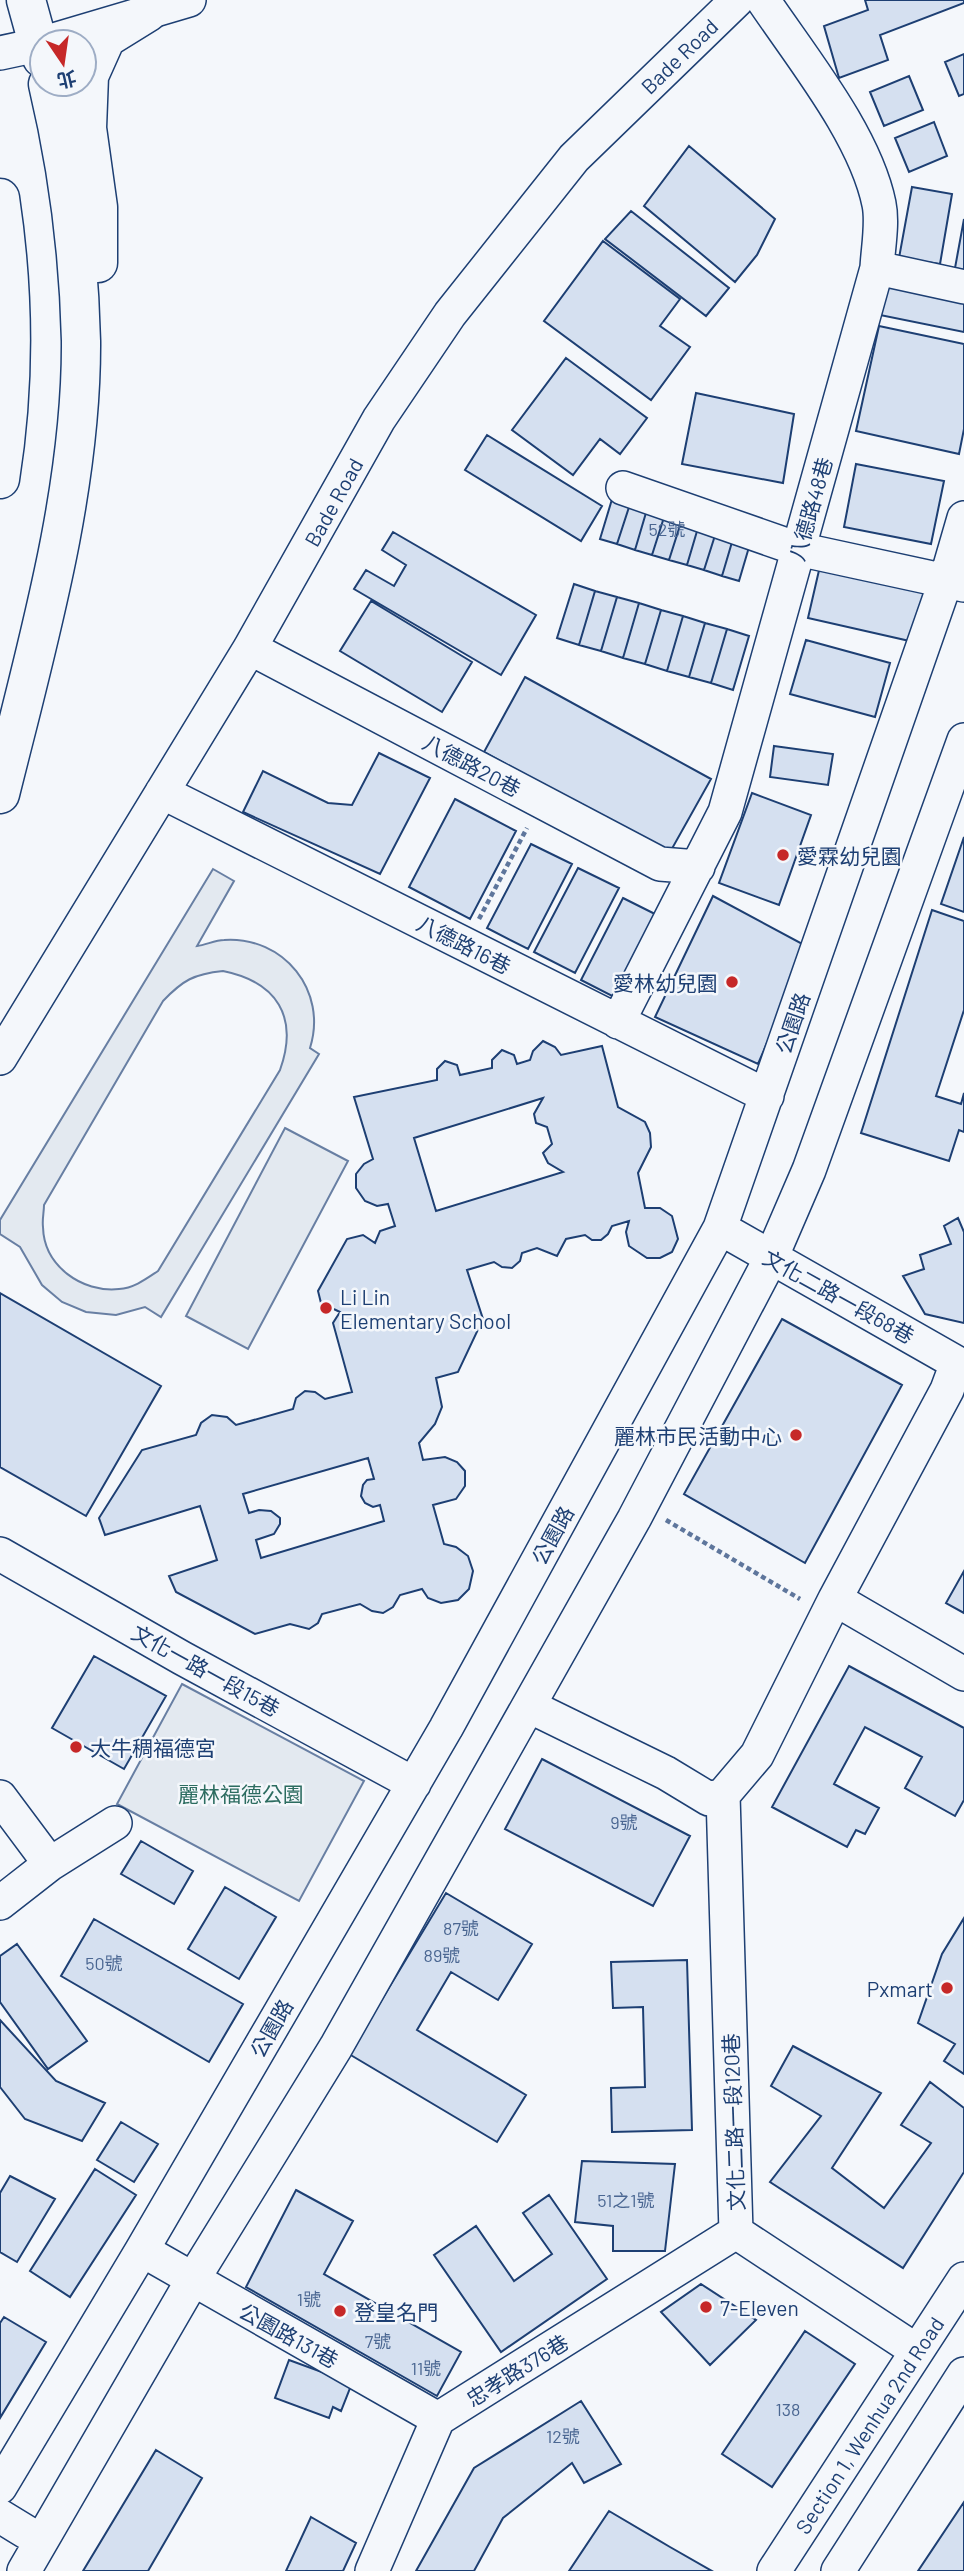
<svg xmlns="http://www.w3.org/2000/svg" width="964" height="2571" viewBox="0 0 964 2571" font-family="Barlow,'Noto Sans TC',sans-serif">
<style>
.green{fill:#e3e9f0;stroke:#687fa3;stroke-width:2;fill-rule:evenodd}
.building{fill:#d5e0f0;stroke:#1d3f73;stroke-width:2;fill-rule:evenodd}
.lines{fill:none;stroke-linecap:round;stroke-linejoin:round}
.minor-casing{stroke:#1d3f73;stroke-width:36}
.major-casing{stroke:#1d3f73;stroke-width:41}
.path{stroke:#5e769c;stroke-width:4.5;stroke-dasharray:5 3.5;stroke-linecap:butt}
.minor{stroke:#f4f7fb;stroke-width:33}
.major{stroke:#f4f7fb;stroke-width:38}
.poi-dot{fill:#c62828;stroke:#f4f7fb;stroke-width:2.5}
.labels{text-anchor:middle;dominant-baseline:central;stroke-width:5;stroke-linejoin:round;paint-order:stroke}
.number-label{font-size:18px;fill:#4b6792}
.street-label{font-size:21px;fill:#1d3f73;stroke:#f4f7fb}
.poi-label{font-size:21px;fill:#1d3f73;stroke:#f4f7fb;text-anchor:start}
.park-label{font-size:21px;fill:#2c6c60;stroke:#f4f7fb}
</style>
<rect width="100%" height="100%" fill="#f4f7fb"/>
<!-- green -->
<path class="green" d="M 213,869 L 234,881 L 197,946 C 206,945 215,940 224,940 C 284,936 328,991 310,1048 L 319,1054 L 161,1317 L 145,1307 L 116,1315 L 86,1312 L 62,1302 L 42,1285 L 20,1247 L 0,1234 L 0,1220 ZM 223,971 C 277,982 299,1017 280,1070 L 158,1271 C 146,1279 134,1288 119,1289 C 82,1293 44,1266 43,1227 C 42,1220 44,1212 44,1205 L 163,1001 C 183,980 194,974 223,971 Z
M 285,1128 L 348,1161 L 248,1349 L 186,1316 Z
M 182,1684 L 364,1781 L 299,1901 L 117,1804 Z"/>
<!-- building -->
<path class="building" d="M 865,0 L 964,0 L 964,3 L 880,35 L 888,60 L 839,78 L 824,26 L 868,10 Z
M 964,54 L 964,94 L 959,96 L 945,62 Z
M 909,76 L 923,110 L 884,126 L 870,92 Z
M 934,122 L 947,156 L 909,172 L 895,138 Z
M 689,146 L 775,219 L 757,255 L 735,282 L 644,206 Z
M 912,187 L 952,194 L 940,264 L 899,258 Z
M 631,211 L 729,288 L 706,316 L 605,239 Z
M 964,219 L 964,270 L 955,268 Z
M 603,241 L 680,299 L 660,326 L 690,347 L 651,400 L 544,321 Z
M 887,285 L 964,301 L 964,332 L 880,315 Z
M 879,326 L 964,344 L 964,429 L 959,454 L 856,431 Z
M 566,358 L 647,418 L 620,454 L 600,439 L 573,475 L 512,430 Z
M 696,393 L 794,414 L 783,483 L 682,464 Z
M 487,435 L 602,506 L 581,541 L 465,470 Z
M 856,464 L 944,481 L 931,544 L 844,527 Z
M 613,496 L 631,501 L 617,544 L 600,539 Z
M 631,501 L 648,506 L 635,550 L 617,544 Z
M 648,506 L 666,511 L 652,555 L 635,550 Z
M 666,511 L 683,516 L 669,560 L 652,555 Z
M 683,516 L 700,521 L 687,565 L 669,560 Z
M 700,521 L 718,526 L 704,570 L 687,565 Z
M 718,526 L 735,532 L 722,576 L 704,570 Z
M 393,532 L 536,615 L 501,675 L 354,589 L 366,570 L 394,586 L 406,565 L 382,550 Z
M 735,532 L 752,537 L 739,581 L 722,576 Z
M 820,566 L 926,590 L 914,642 L 808,618 Z
M 574,584 L 595,591 L 579,645 L 557,638 Z
M 595,591 L 617,597 L 601,651 L 579,645 Z
M 617,597 L 639,603 L 623,658 L 601,651 Z
M 371,601 L 472,662 L 442,712 L 340,651 Z
M 639,603 L 661,610 L 645,664 L 623,658 Z
M 661,610 L 683,616 L 667,671 L 645,664 Z
M 683,616 L 705,623 L 689,677 L 667,671 Z
M 705,623 L 727,629 L 711,683 L 689,677 Z
M 727,629 L 749,636 L 733,690 L 711,683 Z
M 806,640 L 890,663 L 875,717 L 790,694 Z
M 525,677 L 711,779 L 669,854 L 484,752 Z
M 774,746 L 833,754 L 828,785 L 770,777 Z
M 379,753 L 430,778 L 380,874 L 243,812 L 263,771 L 328,803 L 352,805 Z
M 752,793 L 811,815 L 779,905 L 719,883 Z
M 455,799 L 516,831 L 470,919 L 409,887 Z
M 964,837 L 964,912 L 941,904 Z
M 531,844 L 572,864 L 528,949 L 487,928 Z
M 578,868 L 619,888 L 575,973 L 534,952 Z
M 713,896 L 808,947 L 758,1064 L 655,1017 Z
M 623,898 L 663,918 L 620,1000 L 581,980 Z
M 932,910 L 964,921 L 964,1010 L 936,1096 L 961,1104 L 964,1093 L 964,1132 L 959,1130 L 949,1161 L 861,1133 Z
M 543,1041 L 555,1047 L 561,1055 L 602,1046 L 618,1107 L 645,1122 L 650,1133 L 651,1147 L 638,1173 L 645,1208 L 660,1208 L 672,1216 L 678,1239 L 672,1252 L 660,1258 L 647,1258 L 629,1246 L 626,1232 L 629,1221 L 612,1226 L 608,1234 L 601,1240 L 592,1240 L 585,1235 L 566,1239 L 557,1256 L 537,1248 L 522,1253 L 520,1261 L 512,1268 L 502,1267 L 494,1262 L 467,1270 L 483,1319 L 458,1372 L 436,1378 L 442,1407 L 435,1424 L 419,1443 L 423,1460 L 445,1457 L 457,1462 L 465,1471 L 465,1486 L 456,1499 L 433,1505 L 444,1544 L 456,1547 L 468,1556 L 473,1571 L 469,1589 L 458,1600 L 441,1603 L 428,1598 L 422,1589 L 400,1595 L 393,1607 L 383,1613 L 372,1611 L 360,1604 L 322,1614 L 318,1623 L 309,1629 L 290,1624 L 255,1634 L 176,1592 L 169,1576 L 217,1560 L 200,1506 L 105,1535 L 99,1518 L 142,1450 L 196,1435 L 201,1423 L 212,1415 L 227,1417 L 236,1425 L 293,1409 L 296,1398 L 305,1391 L 315,1392 L 325,1399 L 352,1392 L 333,1323 L 340,1312 L 321,1303 L 318,1291 L 347,1239 L 363,1235 L 375,1243 L 380,1231 L 395,1226 L 388,1204 L 377,1206 L 365,1201 L 356,1188 L 356,1174 L 364,1164 L 373,1159 L 354,1097 L 437,1080 L 437,1069 L 445,1061 L 457,1065 L 460,1075 L 492,1068 L 492,1060 L 502,1050 L 514,1055 L 517,1064 L 530,1060 L 533,1051 ZM 543,1098 L 534,1114 L 536,1123 L 547,1127 L 552,1144 L 543,1153 L 548,1163 L 563,1172 L 436,1211 L 414,1138 ZM 368,1458 L 374,1479 L 367,1480 L 363,1485 L 361,1496 L 365,1503 L 373,1507 L 380,1505 L 384,1521 L 261,1558 L 256,1540 L 274,1534 L 280,1524 L 280,1518 L 271,1511 L 259,1510 L 249,1513 L 243,1494 Z
M 958,1218 L 964,1232 L 964,1323 L 925,1314 L 903,1276 L 924,1269 L 920,1255 L 951,1244 L 944,1226 Z
M 0,1293 L 161,1386 L 86,1516 L 0,1467 Z
M 782,1319 L 902,1385 L 805,1563 L 684,1494 Z
M 964,1571 L 964,1613 L 946,1603 Z
M 94,1656 L 166,1696 L 124,1769 L 52,1728 Z
M 849,1666 L 964,1728 L 964,1800 L 955,1816 L 905,1788 L 922,1757 L 865,1727 L 834,1784 L 879,1808 L 865,1834 L 856,1830 L 847,1847 L 772,1807 Z
M 542,1759 L 690,1836 L 653,1906 L 505,1829 Z
M 141,1841 L 193,1871 L 174,1904 L 121,1874 Z
M 225,1887 L 276,1917 L 239,1979 L 188,1949 Z
M 446,1893 L 532,1944 L 498,2000 L 451,1972 L 417,2030 L 526,2095 L 497,2142 L 349,2054 Z
M 964,1918 L 964,2074 L 944,2061 L 955,2044 L 918,2023 L 942,1954 Z
M 94,1919 L 243,2004 L 209,2062 L 61,1976 Z
M 17,1944 L 87,2041 L 48,2069 L 0,2002 L 0,1956 Z
M 687,1960 L 692,2130 L 612,2132 L 611,2088 L 645,2087 L 643,2007 L 613,2008 L 611,1962 Z
M 0,2020 L 56,2081 L 105,2103 L 82,2141 L 25,2119 L 0,2087 Z
M 793,2046 L 881,2093 L 832,2168 L 884,2208 L 931,2143 L 901,2125 L 930,2082 L 964,2108 L 964,2172 L 903,2268 L 770,2182 L 821,2116 L 771,2086 Z
M 121,2122 L 158,2144 L 134,2182 L 97,2160 Z
M 582,2161 L 675,2164 L 665,2251 L 613,2251 L 613,2226 L 575,2222 Z
M 95,2169 L 136,2195 L 70,2297 L 30,2271 Z
M 10,2176 L 55,2199 L 17,2262 L 0,2252 L 0,2193 Z
M 296,2190 L 353,2221 L 324,2274 L 461,2352 L 437,2396 L 246,2287 Z
M 549,2195 L 607,2279 L 501,2352 L 434,2255 L 476,2226 L 514,2281 L 552,2254 L 523,2213 Z
M 701,2284 L 756,2320 L 710,2365 L 661,2312 Z
M 4,2317 L 46,2342 L 0,2418 L 0,2323 Z
M 805,2331 L 855,2364 L 772,2487 L 722,2454 Z
M 289,2360 L 352,2383 L 341,2411 L 333,2407 L 329,2418 L 275,2398 Z
M 581,2401 L 621,2464 L 584,2483 L 572,2463 L 503,2518 L 474,2571 L 416,2571 L 474,2468 Z
M 156,2450 L 202,2478 L 148,2571 L 83,2571 Z
M 964,2502 L 964,2571 L 918,2571 Z
M 609,2511 L 670,2547 L 712,2571 L 569,2571 Z
M 311,2517 L 356,2543 L 343,2571 L 286,2571 Z"/>
<g class="lines">
<!-- minor casing -->
<g class="minor-casing">
<path id="minor" d="M 47,42 L 189,0
M 0,53 L 42,44
M 877,268 L 964,287
M 623,488 L 798,549 L 964,585
M 250,648 L 660,864 L 698,867
M 162,792 L 767,1096
M 618,1022 L 725,812 L 877,268 C 878,248 883,223 879,204 C 865,135 802,58 763,0
M 0,1058 L 250,648 L 379,419 L 450,314 L 574,158 L 737,0
M 0,1554 L 182,1658 L 414,1784
M 835,1599 L 964,1674
M 529,1706 L 666,1773 L 709,1799 L 723,1795 L 757,1755 L 835,1599 L 947,1390 L 957,1363 L 720,1228
M 723,1795 L 736,2232 L 917,2351
M 0,1797 L 50,1864
M 0,1903 L 50,1864 L 115,1823
M 142,2250 L 438,2419
M 0,2487 L 142,2250 L 446,1728 L 720,1228 L 946,580 L 964,518
M 0,2516 L 41,2541
M 24,2571 L 192,2281 L 336,2047 L 634,1519 L 771,1258 L 809,1170 L 964,740
M 372,2571 L 438,2419 L 736,2232
M 774,2571 L 964,2279
M 838,2571 L 964,2374"/>
</g>
<!-- major casing -->
<g class="major-casing">
<path id="major" d="M 26,0 L 42,58
M 0,198 C 14,291 15,385 0,479
M 98,263 L 98,207 L 87,128 L 89,76 L 106,38 L 148,12
M 0,794 C 36,649 82,491 81,341 C 79,255 68,168 48,84"/>
</g>
<!-- path -->
<path class="path" d="M 479,919 L 527,828
M 666,1520 L 800,1599"/>
<!-- minor -->
<use href="#minor" class="minor"/>
<!-- major -->
<use href="#major" class="major"/>
</g>
<!-- markers -->
<g class="poi-dot">
<circle cx="783" cy="855" r="7"/>
<circle cx="732" cy="982" r="7"/>
<circle cx="326" cy="1308" r="7"/>
<circle cx="796" cy="1435" r="7"/>
<circle cx="76" cy="1747" r="7"/>
<circle cx="947" cy="1988" r="7"/>
<circle cx="706" cy="2307" r="7"/>
<circle cx="340" cy="2311" r="7"/>
</g>
<g class="labels">
<!-- number labels -->
<g class="number-label">
<text x="667" y="529">52號</text>
<text x="624" y="1822">9號</text>
<text x="461" y="1928">87號</text>
<text x="442" y="1955">89號</text>
<text x="104" y="1963">50號</text>
<text x="626" y="2200">51之1號</text>
<text x="309" y="2299">1號</text>
<text x="378" y="2341">7號</text>
<text x="426" y="2368">11號</text>
<text x="788" y="2409">138</text>
<text x="563" y="2436">12號</text>
</g>
<!-- street labels -->
<g class="street-label">
<text transform="translate(679 56) rotate(-44)">Bade Road</text>
<text transform="translate(333 502) rotate(-61)">Bade Road</text>
<text transform="translate(810 509) rotate(-74)">八德路48巷</text>
<text transform="translate(472 765) rotate(28)">八德路20巷</text>
<text transform="translate(464 944) rotate(27)">八德路16巷</text>
<text transform="translate(792 1023) rotate(-71)">公園路</text>
<text transform="translate(839 1296) rotate(29)">文化二路一段68巷</text>
<text transform="translate(552 1535) rotate(-61)">公園路</text>
<text transform="translate(206 1670) rotate(29)">文化一路一段15巷</text>
<text transform="translate(271 2028) rotate(-60)">公園路</text>
<text transform="translate(733 2122) rotate(-92)">文化二路一段120巷</text>
<text transform="translate(289 2335) rotate(29)">公園路131巷</text>
<text transform="translate(517 2370) rotate(-32)">忠孝路376巷</text>
<text transform="translate(869 2425) rotate(-57)">Section 1, Wenhua 2nd Road</text>
</g>
<!-- poi labels -->
<g class="poi-label">
<text x="797" y="855">愛霖幼兒園</text>
<text x="718" y="982" text-anchor="end">愛林幼兒園</text>
<text x="340" y="1296">Li Lin<tspan x="340" dy="24">Elementary School</tspan></text>
<text x="782" y="1435" text-anchor="end">麗林市民活動中心</text>
<text x="90" y="1747">大牛稠福德宮</text>
<text x="933" y="1988" text-anchor="end">Pxmart</text>
<text x="720" y="2307">7-Eleven</text>
<text x="354" y="2311">登皇名門</text>
</g>
<!-- park labels -->
<g class="park-label">
<text x="241" y="1793">麗林福德公園</text>
</g>
</g>
<!-- north arrow -->
<g transform="translate(63 63) rotate(167)"><circle r="33" fill="#f4f7fb" stroke="#9eadc5" stroke-width="2"/>
<path d="M0-5L12 26L0 18L-12 26Z" fill="#c62828"/>
<text y="-10" font-size="19" font-weight="bold" text-anchor="middle" fill="#1d3f73">北</text>
</g>
</svg>
